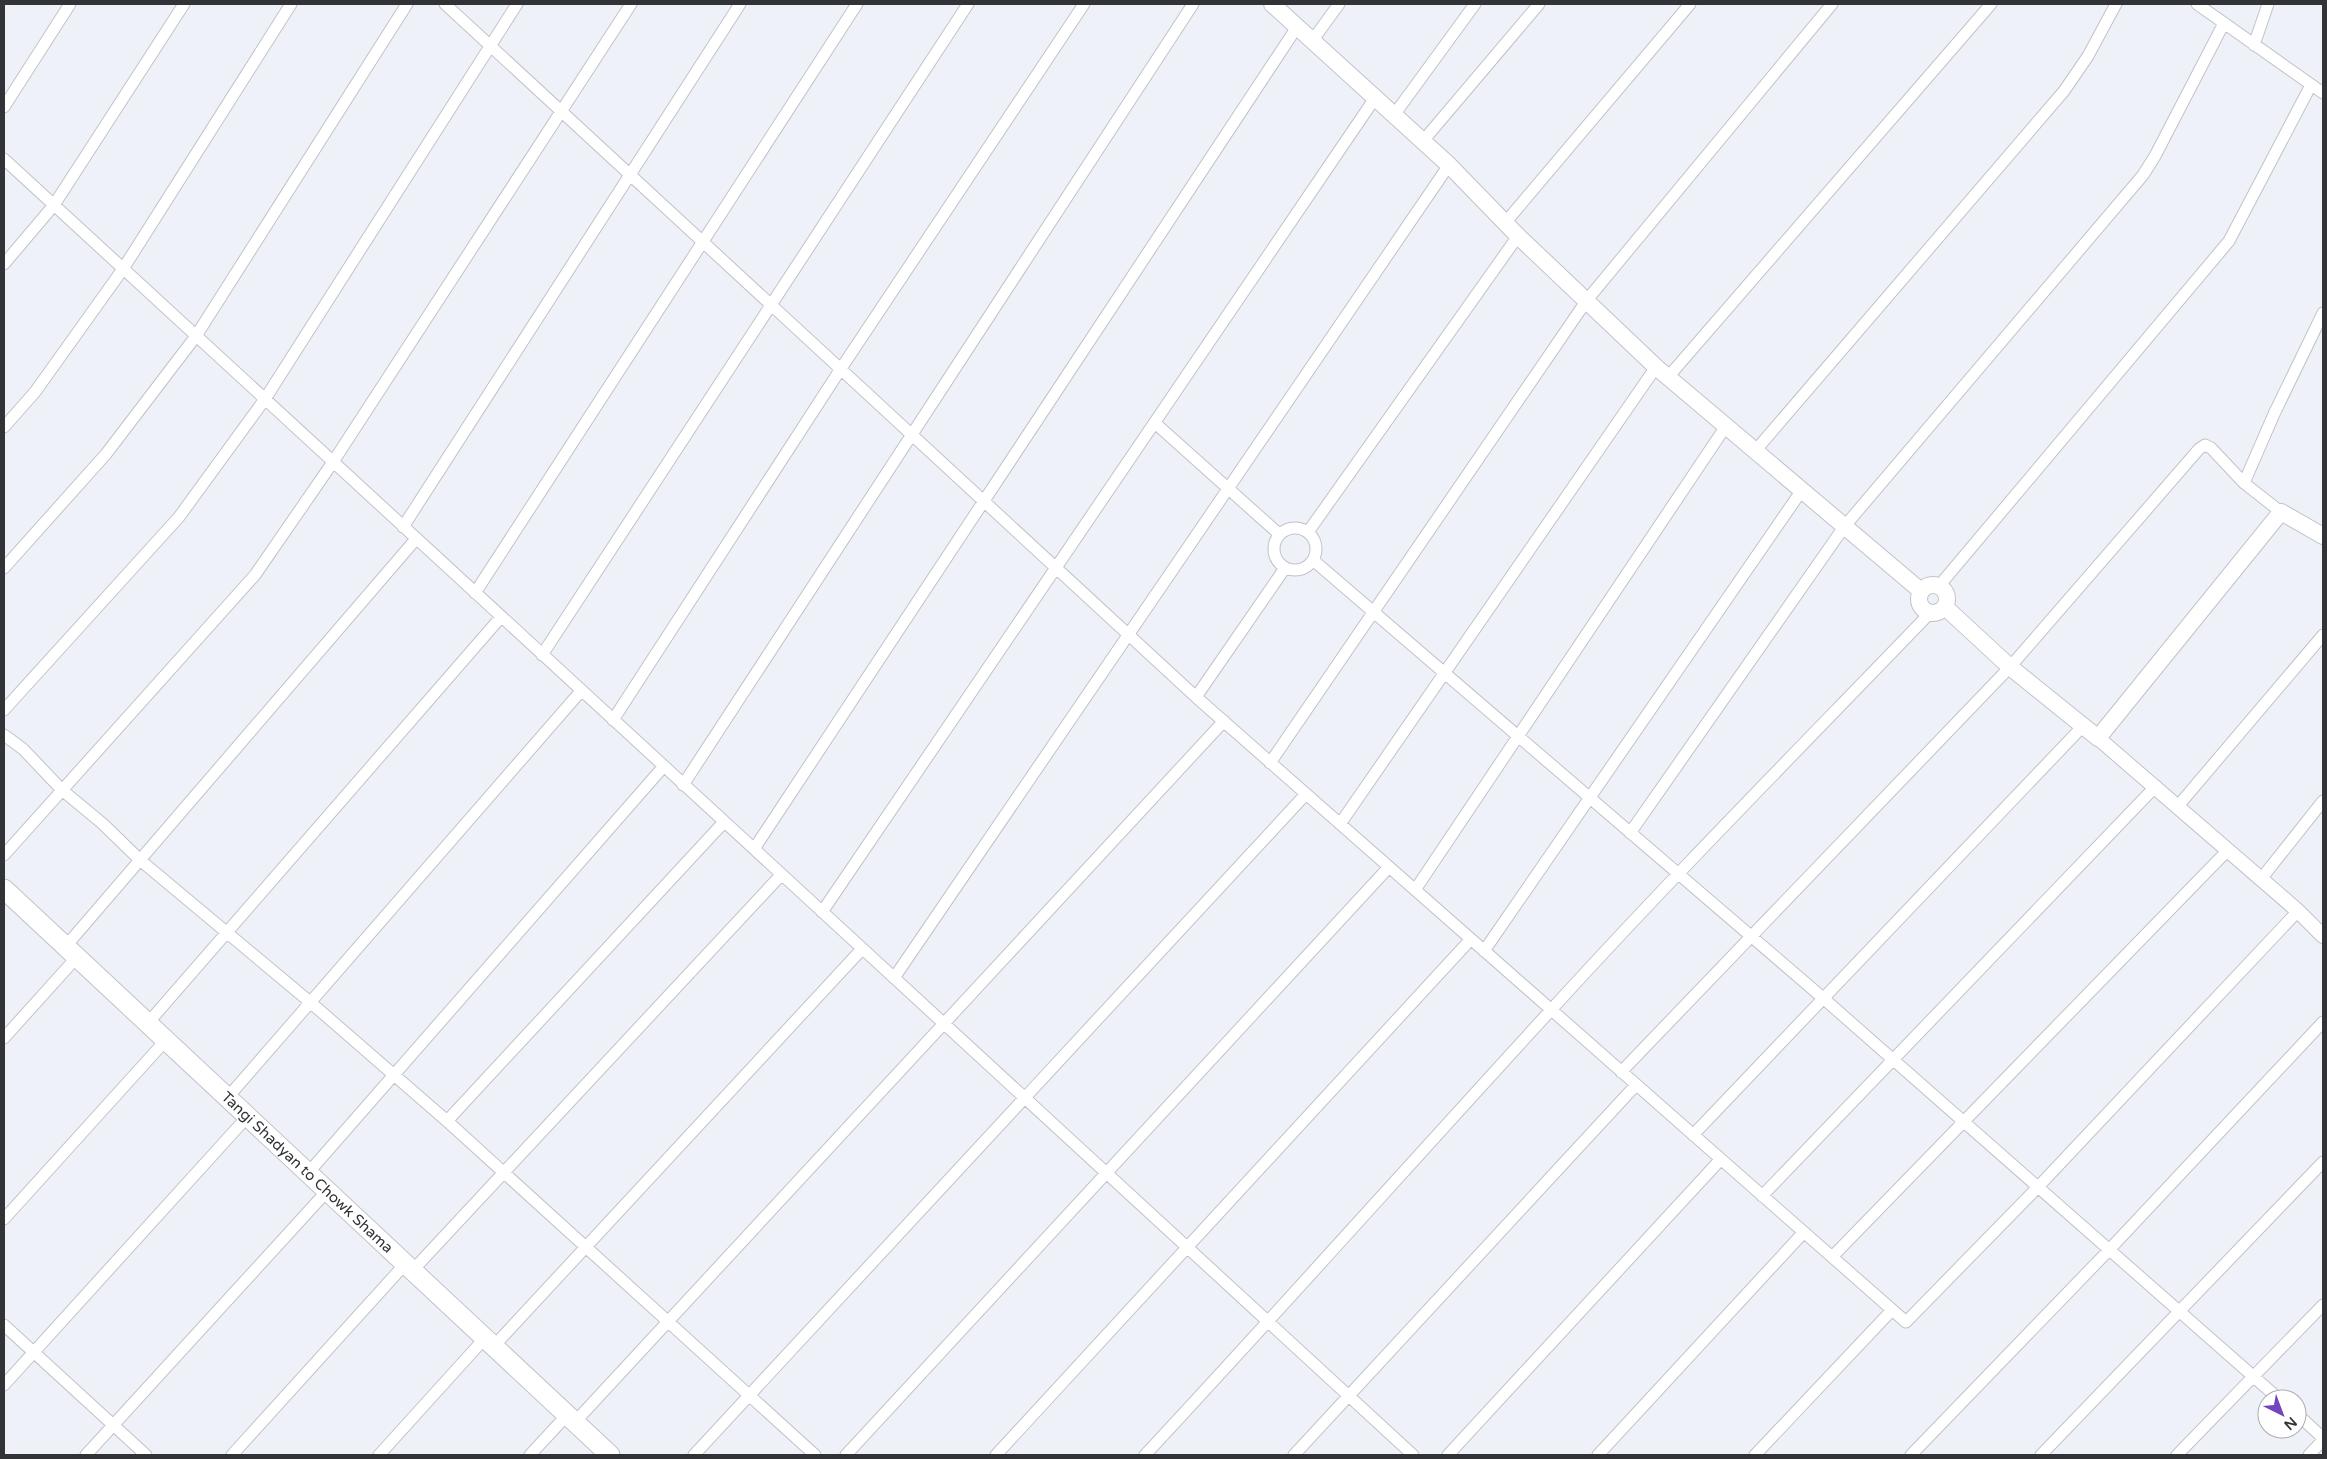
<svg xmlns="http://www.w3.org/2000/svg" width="2327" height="1459" viewBox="0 0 2327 1459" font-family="'Varela Round',sans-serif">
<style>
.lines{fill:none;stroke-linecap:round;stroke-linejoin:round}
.minor-casing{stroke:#c1c2ca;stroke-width:13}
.tertiary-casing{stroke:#c1c2ca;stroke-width:16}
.secondary-casing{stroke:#c1c2ca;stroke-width:18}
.primary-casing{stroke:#c1c2ca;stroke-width:21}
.minor{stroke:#fff;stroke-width:11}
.tertiary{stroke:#fff;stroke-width:14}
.secondary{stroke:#fff;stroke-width:16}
.primary{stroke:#fff;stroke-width:19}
.labels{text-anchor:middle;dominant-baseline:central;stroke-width:4;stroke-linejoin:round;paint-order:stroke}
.street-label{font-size:15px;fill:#323336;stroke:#fff}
</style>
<rect width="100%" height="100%" fill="#eff1f9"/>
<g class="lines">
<!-- minor casing -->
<g class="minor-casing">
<path id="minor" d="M 445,4 L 1196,697 L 1906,1322 L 2038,1187 L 2298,911
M 2197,4 L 2323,93
M 1312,41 L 1339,4
M 2254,45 L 2268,4
M 4,107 L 70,4
M 1394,115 L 1475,4
M 1423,141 L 1539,4
M 4,159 L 1413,1455
M 1505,223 L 1690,4
M 4,264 L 54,205 L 184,4
M 1669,376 L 1991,4
M 1155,423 L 1279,534
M 4,427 L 35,392 L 123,269 L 291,4
M 1756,450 L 2064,91 L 2088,56 L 2116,4
M 2244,483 L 2274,414 L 2323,313
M 403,527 L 740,4
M1274 549a21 21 0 1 1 42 0a21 21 0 1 1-42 0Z
M 1308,532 L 1518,236
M 1313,560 L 1823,998 L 2279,1399
M 4,568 L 106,454 L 196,336 L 407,4
M 1939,586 L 2229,241 L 2311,85
M 475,593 L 857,4
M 542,655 L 968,4
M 1196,697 L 1285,568
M 4,710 L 179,517 L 265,399 L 517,4
M 613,720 L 840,370 L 1084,4
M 4,735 L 23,749 L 62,790 L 103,824 L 140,860 L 310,1002 L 447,1121 L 815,1455
M 1270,763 L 1587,300 L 1832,4
M 683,785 L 1193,4
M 2178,806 L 2323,635
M 1340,824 L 1656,367
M 1630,833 L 1844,527 L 2143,175 L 2155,156 L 2224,23
M 754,849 L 1297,27
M 4,855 L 255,575 L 333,462 L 631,4
M 2261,879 L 2323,801
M 1415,890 L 1726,426
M 822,912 L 1375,98
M 66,946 L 416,539
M 1484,951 L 1802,490
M 894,978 L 1449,165
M 148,1023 L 501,617
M 4,1038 L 77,957
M 1621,1072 L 2010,667 L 2199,449 L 2205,445 L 2211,448 L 2244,483 L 2281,512
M 228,1097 L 581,691
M 447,1121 L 724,822
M 1693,1135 L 2084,725
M 309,1172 L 664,766
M 1762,1196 L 2156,786
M 4,1219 L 166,1040
M 1832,1257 L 2228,850
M 413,1270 L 781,875
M 4,1325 L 146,1455
M 494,1346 L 862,949
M 4,1385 L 248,1116
M 2297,1414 L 2323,1438
M 575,1422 L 1224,721
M 86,1455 L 328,1190
M 232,1455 L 406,1263
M 379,1455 L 485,1338
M 530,1455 L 567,1415
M 694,1455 L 1306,794
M 846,1455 L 1389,867
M 996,1455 L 1471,939
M 1145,1455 C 1282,1308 1415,1158 1551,1010 C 1674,875 1803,745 1930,613
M 1294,1455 L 1636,1085
M 1448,1455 L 1721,1159
M 1598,1455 L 1804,1232
M 1755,1455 L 1892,1310
M 1911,1455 L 2109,1250 L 2323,1022
M 2041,1455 L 2323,1162
M 2177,1455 L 2323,1305
M 2309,1455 L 2323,1440"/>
</g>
<!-- tertiary casing -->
<g class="tertiary-casing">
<path id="tertiary" d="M 2098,738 L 2298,911 L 2323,936"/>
</g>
<!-- secondary casing -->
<g class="secondary-casing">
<path id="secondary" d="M 1272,4 L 1449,165 L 1518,236 L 1656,367 L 1921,591
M1919 599a14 14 0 1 1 28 0a14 14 0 1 1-28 0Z
M 1945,607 L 2010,667 L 2098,738 L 2281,512 L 2323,536"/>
</g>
<!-- primary casing -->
<g class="primary-casing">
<g id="primary">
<path id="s1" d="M 4,889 L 610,1455"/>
</g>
</g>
<!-- minor -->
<use href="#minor" class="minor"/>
<!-- tertiary -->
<use href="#tertiary" class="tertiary"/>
<!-- secondary -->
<use href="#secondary" class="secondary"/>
<!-- primary -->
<use href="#primary" class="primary"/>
</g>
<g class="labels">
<!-- street labels -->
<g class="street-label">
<text stroke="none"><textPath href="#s1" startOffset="415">Tangi Shadyan to Chowk Shama</textPath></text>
</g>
</g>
<!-- border -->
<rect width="2327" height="1459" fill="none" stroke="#323336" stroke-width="10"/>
<!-- north arrow -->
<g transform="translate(2282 1414) rotate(138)"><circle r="24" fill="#ffffff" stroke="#adadaf"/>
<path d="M0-4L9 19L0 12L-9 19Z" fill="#7344bc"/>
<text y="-8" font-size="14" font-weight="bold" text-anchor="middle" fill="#323336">N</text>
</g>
</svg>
